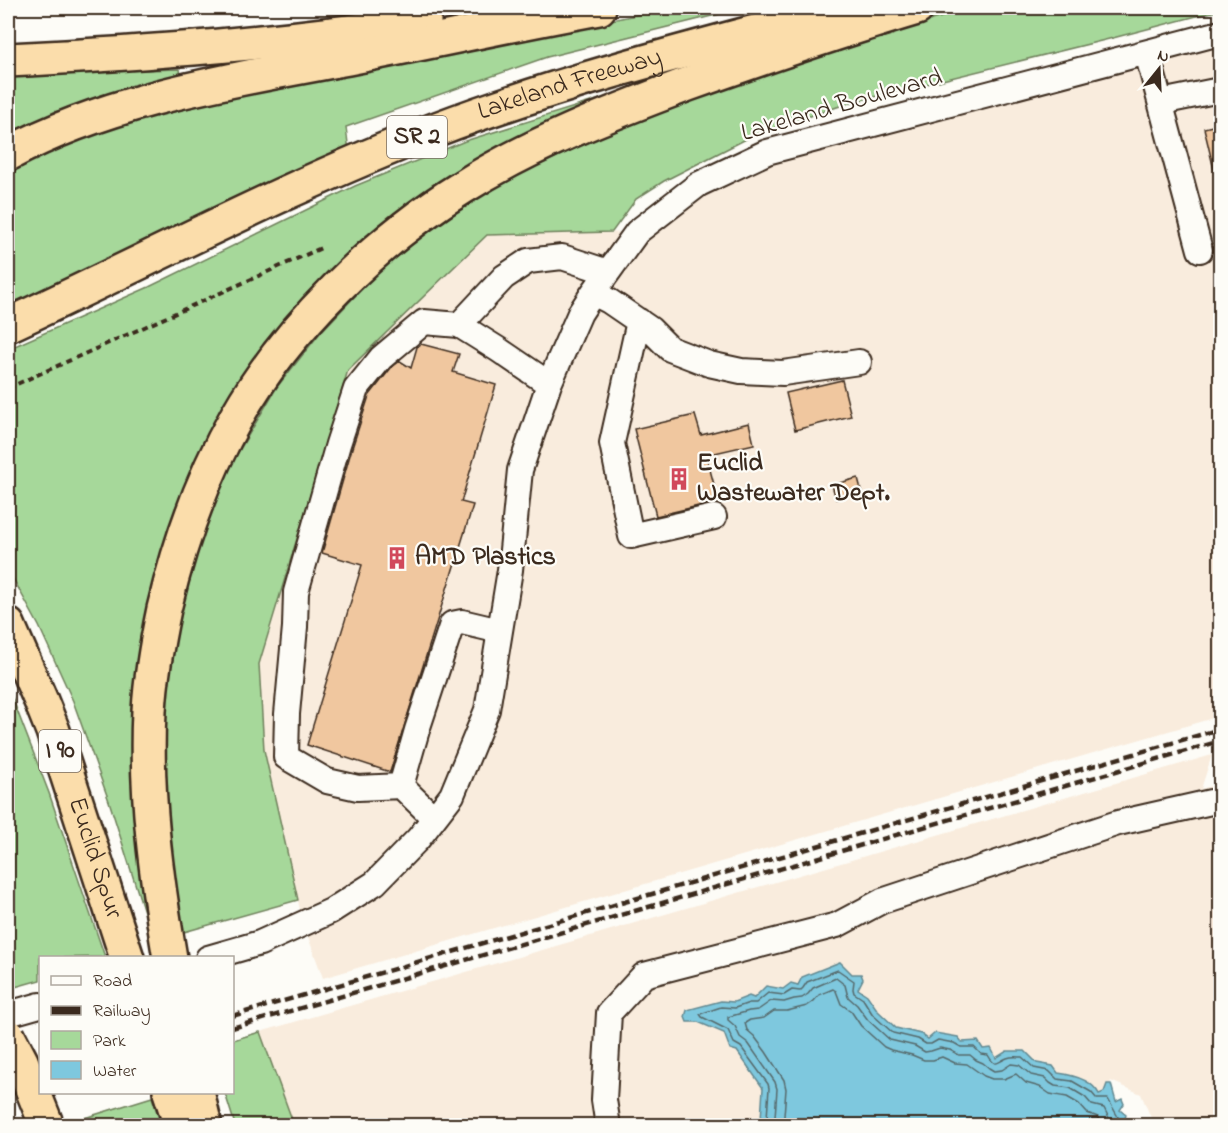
<svg xmlns="http://www.w3.org/2000/svg" width="1228" height="1133" viewBox="0 0 1228 1133" font-family="'Indie Flower',sans-serif">
<style>
.built{fill:#f9ecdd}
.green{fill:#a6d89a;stroke:#70815c;stroke-width:1.5}
.water{fill:#7ec8de;stroke:#638991;stroke-width:1.5}
.lines{fill:none;stroke-linecap:round;stroke-linejoin:round}
.shore{stroke:#56696b;stroke-width:1.5}
.building{fill:#f0c79f;stroke:#3b2a1e;stroke-width:1.5}
.minor-casing{stroke:#3b2a1e;stroke-width:28}
.highway-casing{stroke:#3b2a1e;stroke-width:38}
.path{stroke:#3b2a1e;stroke-width:4;stroke-dasharray:6 4.5;stroke-linecap:butt}
.minor{stroke:#fdfcf7;stroke-width:24}
.highway{stroke:#fbddab;stroke-width:33}
.rail{stroke:#3b2a1e;stroke-width:4.5;stroke-dasharray:9 4.5;stroke-linecap:butt}
.highway-bridge-casing{stroke:#3b2a1e;stroke-width:38;stroke-linecap:butt}
.highway-bridge{stroke:#fbddab;stroke-width:33}
.labels{text-anchor:middle;dominant-baseline:central;stroke-width:4.5;stroke-linejoin:round;paint-order:stroke}
.shield{fill:#fdfcf7;stroke:#75695f;stroke-width:1.5}
.shield-label{font-size:24px;font-weight:bold;fill:#3b2a1e}
.street-label{font-size:26px;fill:#3b2a1e;stroke:#fdfcf7}
.poi-label{font-size:26px;font-weight:bold;fill:#3b2a1e;stroke:#fdfcf7;text-anchor:start}
</style>
<rect width="100%" height="100%" fill="#fdfcf7"/>
<filter id="ink" filterUnits="userSpaceOnUse"><feTurbulence type="fractalNoise" baseFrequency=".0167" numOctaves="2"/><feDisplacementMap in="SourceGraphic" scale="12" xChannelSelector="R" yChannelSelector="G"/><feConvolveMatrix kernelMatrix="1 2 1 2 8 2 1 2 1" color-interpolation-filters="sRGB"/></filter>
<g filter="url(#ink)">
<!-- built -->
<path class="built" d="M 1220,33 L 1220,716 L 323,978 L 303,923 L 264,750 L 259,664 L 348,370 L 487,235 L 637,232 L 699,184 Z
M 1212,755 L 1201,789 L 1220,783 L 1220,1125 L 1154,1125 L 1141,1094 L 1111,1081 L 1096,1125 L 294,1125 L 260,1032 Z"/>
<!-- green -->
<path class="green" d="M 669,8 L 744,8 L 547,57 L 346,127 L 349,152 L 8,317 L 8,167 L 121,121 L 244,91 L 564,30 Z
M 975,8 L 1220,8 L 1220,10 L 1109,39 L 849,103 L 754,135 L 664,181 L 636,199 L 612,232 L 487,235 L 348,370 L 259,664 L 264,750 L 298,900 L 184,932 L 165,846 L 163,739 L 168,682 L 178,627 L 194,554 L 217,488 L 277,387 L 320,333 L 394,255 L 493,187 L 654,111 L 913,25 Z
M 180,69 L 181,77 L 54,112 L 8,141 L 8,74 Z
M 639,87 L 323,287 L 173,533 L 152,937 L 109,801 L 73,701 L 39,626 L 8,569 L 8,349 L 149,287 L 355,186 L 465,141 Z
M 8,687 L 49,793 L 105,957 L 40,958 L 40,980 L 8,989 Z
M 260,1032 L 294,1125 L 235,1125 L 225,1093 L 232,1092 L 233,1040 Z
M 152,1097 L 161,1125 L 66,1126 L 65,1124 Z"/>
<!-- water -->
<path class="water" d="M 840,962 L 852,974 L 861,974 L 863,979 L 858,989 L 867,995 L 878,1011 L 896,1028 L 921,1034 L 928,1039 L 935,1033 L 958,1037 L 962,1042 L 978,1041 L 983,1049 L 991,1048 L 996,1058 L 1007,1051 L 1025,1051 L 1037,1063 L 1053,1066 L 1058,1073 C 1073,1075 1092,1080 1099,1094 L 1104,1092 L 1107,1084 L 1111,1084 L 1116,1102 L 1122,1099 L 1124,1104 L 1120,1110 L 1126,1115 L 1124,1122 L 1124,1125 L 764,1125 L 761,1119 L 763,1088 L 737,1051 L 730,1049 L 724,1033 L 698,1022 L 687,1022 L 685,1017 L 687,1010 L 721,1001 L 734,1002 L 749,996 L 754,998 L 766,986 L 783,989 L 791,983 L 798,985 L 802,977 Z"/>
<g class="lines">
<!-- shore -->
<path class="shore" d="M 769,1126 L 767,1118 L 769,1088 L 768,1084 L 741,1047 L 734,1043 L 728,1030 L 702,1017 L 700,1014 L 721,1007 L 735,1008 L 749,1003 L 756,1003 L 768,993 L 784,995 L 792,990 L 800,991 L 803,988 L 807,982 L 838,970 L 854,981 L 853,989 L 854,993 L 863,999 L 873,1015 L 893,1033 L 918,1039 L 926,1044 L 931,1044 L 938,1040 L 954,1043 L 961,1047 L 974,1047 L 981,1054 L 988,1055 C 996,1069 997,1062 1007,1058 C 1012,1056 1018,1057 1022,1057 L 1034,1068 L 1049,1071 L 1057,1079 L 1072,1081 L 1091,1092 L 1097,1099 L 1108,1099 L 1118,1117 L 1118,1126
M 776,1126 L 775,1117 L 777,1089 L 775,1082 L 748,1043 L 740,1037 L 735,1026 L 728,1020 L 728,1017 L 749,1011 L 758,1010 L 771,1001 L 784,1002 L 794,999 L 802,998 L 808,994 L 813,988 L 836,978 L 845,985 L 848,997 L 857,1005 L 868,1020 L 890,1040 L 915,1046 L 925,1052 L 931,1051 L 940,1048 L 950,1050 L 959,1055 L 970,1055 L 976,1060 L 983,1063 L 989,1068 L 994,1071 L 1002,1070 L 1011,1064 L 1019,1065 L 1031,1075 L 1045,1078 L 1050,1083 L 1055,1086 L 1070,1088 L 1085,1097 L 1092,1105 L 1104,1108 L 1110,1120 L 1111,1126
M 785,1126 L 784,1116 L 786,1089 L 784,1080 L 766,1052 L 754,1036 L 747,1030 L 745,1023 L 750,1020 L 764,1018 L 774,1011 L 787,1011 L 807,1006 L 813,1002 L 819,995 L 833,989 L 836,991 L 841,1004 L 851,1011 L 861,1026 L 884,1047 L 891,1050 L 912,1055 L 924,1060 L 933,1060 L 942,1057 L 955,1063 L 967,1064 L 984,1076 L 992,1079 L 1004,1079 L 1016,1074 L 1026,1083 L 1040,1087 L 1050,1094 L 1067,1097 L 1079,1104 L 1087,1113 L 1098,1117 L 1102,1126"/>
</g>
<!-- building -->
<path class="building" d="M 1221,124 L 1221,173 L 1215,174 L 1204,128 Z
M 421,344 L 459,354 L 453,372 L 496,385 L 461,502 L 473,505 L 390,772 L 307,745 L 362,565 L 322,553 L 352,448 L 369,396 L 391,368 L 400,361 L 411,368 L 417,347 Z
M 842,380 L 851,416 L 795,430 L 786,393 Z
M 695,415 L 701,435 L 749,423 L 754,444 L 706,455 L 719,503 L 711,503 L 656,516 L 634,429 Z
M 858,478 L 862,493 L 836,499 L 832,485 Z"/>
<g class="lines">
<!-- minor casing -->
<g class="minor-casing">
<path id="minor" d="M 1147,53 L 1200,250
M 1161,102 L 1220,90
M 593,293 L 609,301 L 650,329 L 670,349 L 709,364 L 741,371 L 783,373 L 859,362
M 639,321 L 612,443 L 631,536 L 714,517
M 459,325 L 504,277 L 528,261 L 562,257 L 608,272
M 401,786 L 358,788 L 327,781 L 286,757 L 287,714 L 295,627 L 296,592 L 338,444 L 356,389 L 381,358 L 424,322 L 459,325 L 499,350 L 549,384
M 434,818 L 401,786 L 417,730 L 452,624 L 462,622 L 500,631
M 208,958 L 260,943 L 331,911 L 375,883 L 418,839 L 452,795 L 487,710 L 510,570 L 520,470 L 549,384 L 580,313 L 593,293 L 637,232 L 699,184 L 767,152 L 1220,33
M 8,1014 L 40,1005
M 608,1126 L 604,1100 L 609,1013 L 644,975 L 837,925 L 882,901 L 1118,823 L 1211,802 L 1220,803"/>
</g>
<!-- highway casing -->
<g class="highway-casing">
<g id="highway">
<path d="M 8,60 C 147,53 286,43 424,21"/>
<path d="M 8,154 C 112,98 233,80 348,58 C 432,42 515,23 599,8"/>
<path id="s1" d="M 8,325 C 151,259 290,185 437,129 C 569,79 706,45 842,9"/>
<path id="s2" d="M 8,625 L 41,701 L 53,731 L 127,958"/>
<path d="M 170,958 C 156,876 145,794 149,711 C 151,676 157,642 164,609 C 180,541 203,476 237,416 C 286,329 378,239 463,187 C 533,143 611,113 688,84 C 764,57 840,31 917,8"/>
<path d="M 170,1092 L 181,1126"/>
<path d="M 197,1092 L 205,1126"/>
</g>
</g>
<!-- path -->
<path class="path" d="M 8,388 L 321,248"/>
<!-- minor -->
<use href="#minor" class="minor"/>
<!-- highway -->
<use href="#highway" class="highway"/>
<!-- rail -->
<path class="rail" d="M 232,1016 L 1220,729
M 232,1028 L 1220,741
M 8,1082 L 40,1073
M 8,1094 L 40,1085"/>
<!-- highway-bridge casing -->
<g class="highway-bridge-casing">
<path id="highway-bridge" d="M 8,1036 L 21,1061 L 47,1126"/>
</g>
<!-- highway-bridge -->
<use href="#highway-bridge" class="highway-bridge"/>
</g>
</g>
<!-- icons -->
<defs>
<g id="building-bare" transform="scale(1.8)"><path d="M-4-6H4V6H1V3H-1V6H-4ZM-2.5-4.3h1.7v1.8h-1.7ZM.8-4.3h1.7v1.8H.8ZM-2.5-1h1.7V.8h-1.7ZM.8-1h1.7V.8H.8Z" fill="#d1495b" stroke="#fdfcf7" stroke-width="2.5" paint-order="stroke"/></g>
</defs>
<g fill-rule="evenodd">
<use href="#building-bare" x="679" y="479"/>
<use href="#building-bare" x="397" y="558"/>
</g>
<g class="labels">
<!-- shield labels -->
<g class="shield">
<rect x="387" y="116" width="60" height="42" rx="4.5"/>
<rect x="39" y="730" width="42" height="42" rx="4.5"/>
</g>
<g class="shield-label">
<text x="417" y="137">SR 2</text>
<text x="60" y="751">I 90</text>
</g>
<!-- street labels -->
<g class="street-label">
<text stroke="none"><textPath href="#s1" startOffset="612">Lakeland Freeway</textPath></text>
<text transform="translate(842 106) rotate(-16)">Lakeland Boulevard</text>
<text stroke="none"><textPath href="#s2" startOffset="249">Euclid Spur</textPath></text>
</g>
<!-- poi labels -->
<g class="poi-label">
<text x="697" y="464">Euclid<tspan x="697" dy="30">Wastewater Dept.</tspan></text>
<text x="415" y="558">AMD Plastics</text>
</g>
</g>
<!-- margin -->
<rect width="1228" height="1133" fill="none" stroke="#fdfcf7" stroke-width="30"/>
<rect x="15" y="15" width="1198" height="1103" fill="none" stroke="#3b2a1e" stroke-width="2" filter="url(#ink)"/>
<!-- legend -->
<rect x="39" y="956" width="195" height="138" fill="#fdfcf7" stroke="#afa8a0" stroke-width="1.5"/>
<rect x="51" y="976" width="30" height="9" fill="#fdfcf7" stroke="#afa8a0" stroke-width="1.5"/>
<text x="93" y="986" font-size="18" fill="#3b2a1e">Road</text>
<rect x="51" y="1006" width="30" height="9" fill="#3b2a1e" stroke="#afa8a0" stroke-width="1.5"/>
<text x="93" y="1016" font-size="18" fill="#3b2a1e">Railway</text>
<rect x="51" y="1031" width="30" height="18" fill="#a6d89a" stroke="#afa8a0" stroke-width="1.5"/>
<text x="93" y="1046" font-size="18" fill="#3b2a1e">Park</text>
<rect x="51" y="1061" width="30" height="18" fill="#7ec8de" stroke="#afa8a0" stroke-width="1.5"/>
<text x="93" y="1076" font-size="18" fill="#3b2a1e">Water</text>
<!-- north arrow -->
<g transform="translate(1159 69) rotate(18)" stroke="#fdfcf7" stroke-width="4.5" paint-order="stroke">
<path d="M0-4.5L10 22L0 15L-10 22Z" fill="#3b2a1e"/>
<text y="-9" font-size="16" font-weight="bold" text-anchor="middle" fill="#3b2a1e">N</text>
</g>
</svg>
